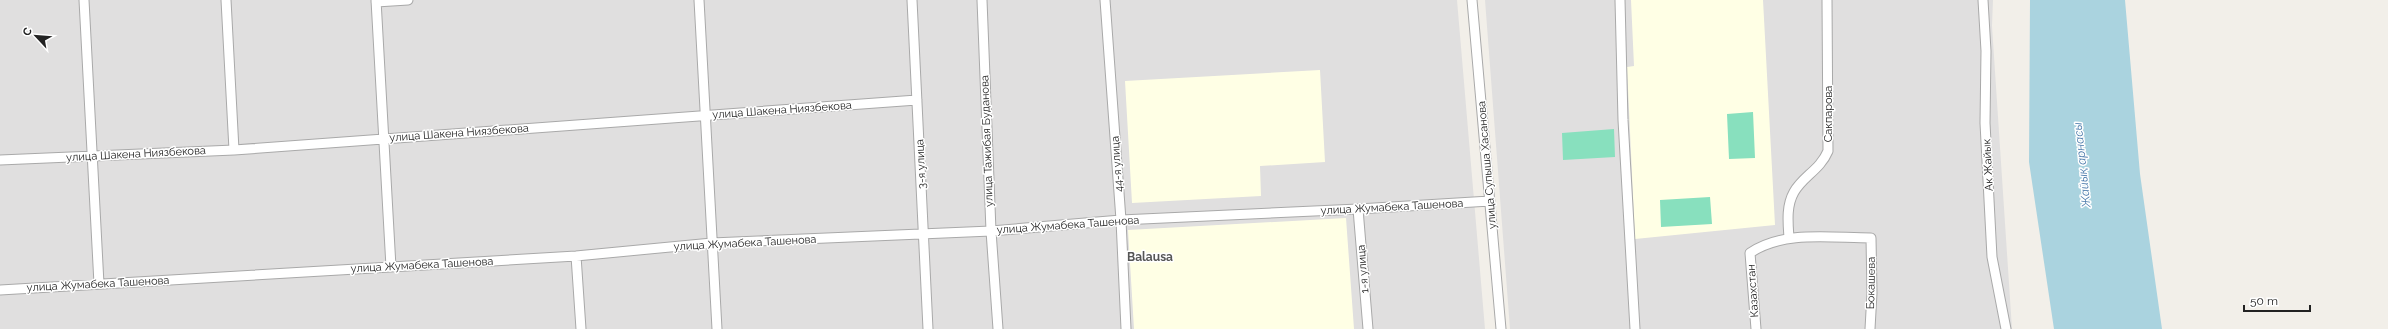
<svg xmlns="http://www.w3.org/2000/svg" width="2388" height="329" viewBox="0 0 2388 329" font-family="Raleway,sans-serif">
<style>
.residential{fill:#e0dfdf}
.education{fill:#ffffe5}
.pitch{fill:#88e0be}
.water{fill:#aad3df}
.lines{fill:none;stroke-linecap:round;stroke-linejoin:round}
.minor-casing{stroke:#a9a9a9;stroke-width:11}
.minor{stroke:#fff;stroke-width:9}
.labels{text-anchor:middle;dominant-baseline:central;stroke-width:3;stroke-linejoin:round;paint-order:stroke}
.street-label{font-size:11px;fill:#222;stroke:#fff}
.water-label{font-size:12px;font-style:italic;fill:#4a7aab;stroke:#fff}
.neighbourhood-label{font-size:12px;font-weight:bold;fill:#555;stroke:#fff}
</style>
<rect width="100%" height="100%" fill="#f2efe9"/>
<!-- residential -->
<path class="residential" d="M 0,0 L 1457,0 L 1485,329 L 0,329 Z
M 1485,0 L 1993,0 L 1992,26 L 2012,329 L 1510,329 Z"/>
<!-- education -->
<path class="education" d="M 1631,0 L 1763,0 L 1775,225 L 1635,239 L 1627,67 L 1634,66 Z
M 1320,70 L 1325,162 L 1260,166 L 1261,196 L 1132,203 L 1125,81 Z
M 1346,218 L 1354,329 L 1134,329 L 1128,230 Z"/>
<!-- pitch -->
<path class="pitch" d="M 1753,112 L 1755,158 L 1729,159 L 1727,114 Z
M 1614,129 L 1615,157 L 1563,160 L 1562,133 Z
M 1710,197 L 1712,224 L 1661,227 L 1660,200 Z"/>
<!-- water -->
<path class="water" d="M 2030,0 L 2125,0 L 2140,174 L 2162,329 L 2054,329 L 2029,162 Z"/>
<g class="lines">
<!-- minor casing -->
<g class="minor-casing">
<path id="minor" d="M 84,0 L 99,284
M 226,0 L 234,150
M 376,0 L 391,267
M 699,0 L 717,329
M 912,0 L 928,329
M 982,0 L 991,231 L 998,329
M 1105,0 L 1121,220 L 1126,329
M 1472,0 L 1501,329
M 1620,0 L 1623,120 L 1635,329
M 1983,0 L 1986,51 L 1985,123 L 1992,257 L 2006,329
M 376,2 L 408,0
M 0,160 L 234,150 L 917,100
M 1358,209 L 1368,329
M 1789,238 C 1788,223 1786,206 1794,192 C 1803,176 1820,170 1828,151 L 1827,0
M 576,256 L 581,329
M 0,290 L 576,256 L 712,243 L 991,231 L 1121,220 L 1358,209 L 1490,201
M 1756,329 L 1750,253 C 1784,230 1831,238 1871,238 L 1872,293 L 1870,329"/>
</g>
<!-- minor -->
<use href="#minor" class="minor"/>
</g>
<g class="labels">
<!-- street labels -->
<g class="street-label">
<text transform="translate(782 110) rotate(-4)">улица Шакена Ниязбекова</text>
<text transform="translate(1828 114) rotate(-90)">Сакпарова</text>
<text transform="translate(459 133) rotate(-4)">улица Шакена Ниязбекова</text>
<text transform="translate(987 141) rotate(-92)">улица Тажибая Буданова</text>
<text transform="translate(136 154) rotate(-3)">улица Шакена Ниязбекова</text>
<text transform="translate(921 164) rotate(-93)">3-я улица</text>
<text transform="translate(1117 164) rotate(-94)">44-я улица</text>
<text transform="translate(1487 165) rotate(-95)">улица Супыша Хасанова</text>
<text transform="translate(1988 165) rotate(-93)">Ак Жайык</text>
<text transform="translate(1392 207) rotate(-3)">улица Жумабека Ташенова</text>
<text transform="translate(1068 225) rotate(-4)">улица Жумабека Ташенова</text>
<text transform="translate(745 243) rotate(-3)">улица Жумабека Ташенова</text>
<text transform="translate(422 265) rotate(-3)">улица Жумабека Ташенова</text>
<text transform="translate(1363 269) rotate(-95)">1-я улица</text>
<text transform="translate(1871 283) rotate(-89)">Бокашева</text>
<text transform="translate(98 284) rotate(-3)">улица Жумабека Ташенова</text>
<text transform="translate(1753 291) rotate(-94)">Казахстан</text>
</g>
<!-- water labels -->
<g class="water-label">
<text transform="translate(2082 165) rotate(-96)">Жайық арнасы</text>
</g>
<!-- neighbourhood labels -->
<g class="neighbourhood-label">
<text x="1150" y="257">Balausa</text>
</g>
</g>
<!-- north arrow -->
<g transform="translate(36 36) rotate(296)" stroke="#ffffff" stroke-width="3" paint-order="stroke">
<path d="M0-3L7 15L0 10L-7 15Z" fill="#222222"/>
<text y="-6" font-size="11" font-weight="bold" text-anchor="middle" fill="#222222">С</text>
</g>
<!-- scale -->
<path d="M2244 305v6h66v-6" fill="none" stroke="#222222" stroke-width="2"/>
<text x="2250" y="305" font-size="12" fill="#222222" stroke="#ffffff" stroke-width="3" paint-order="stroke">50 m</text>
</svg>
